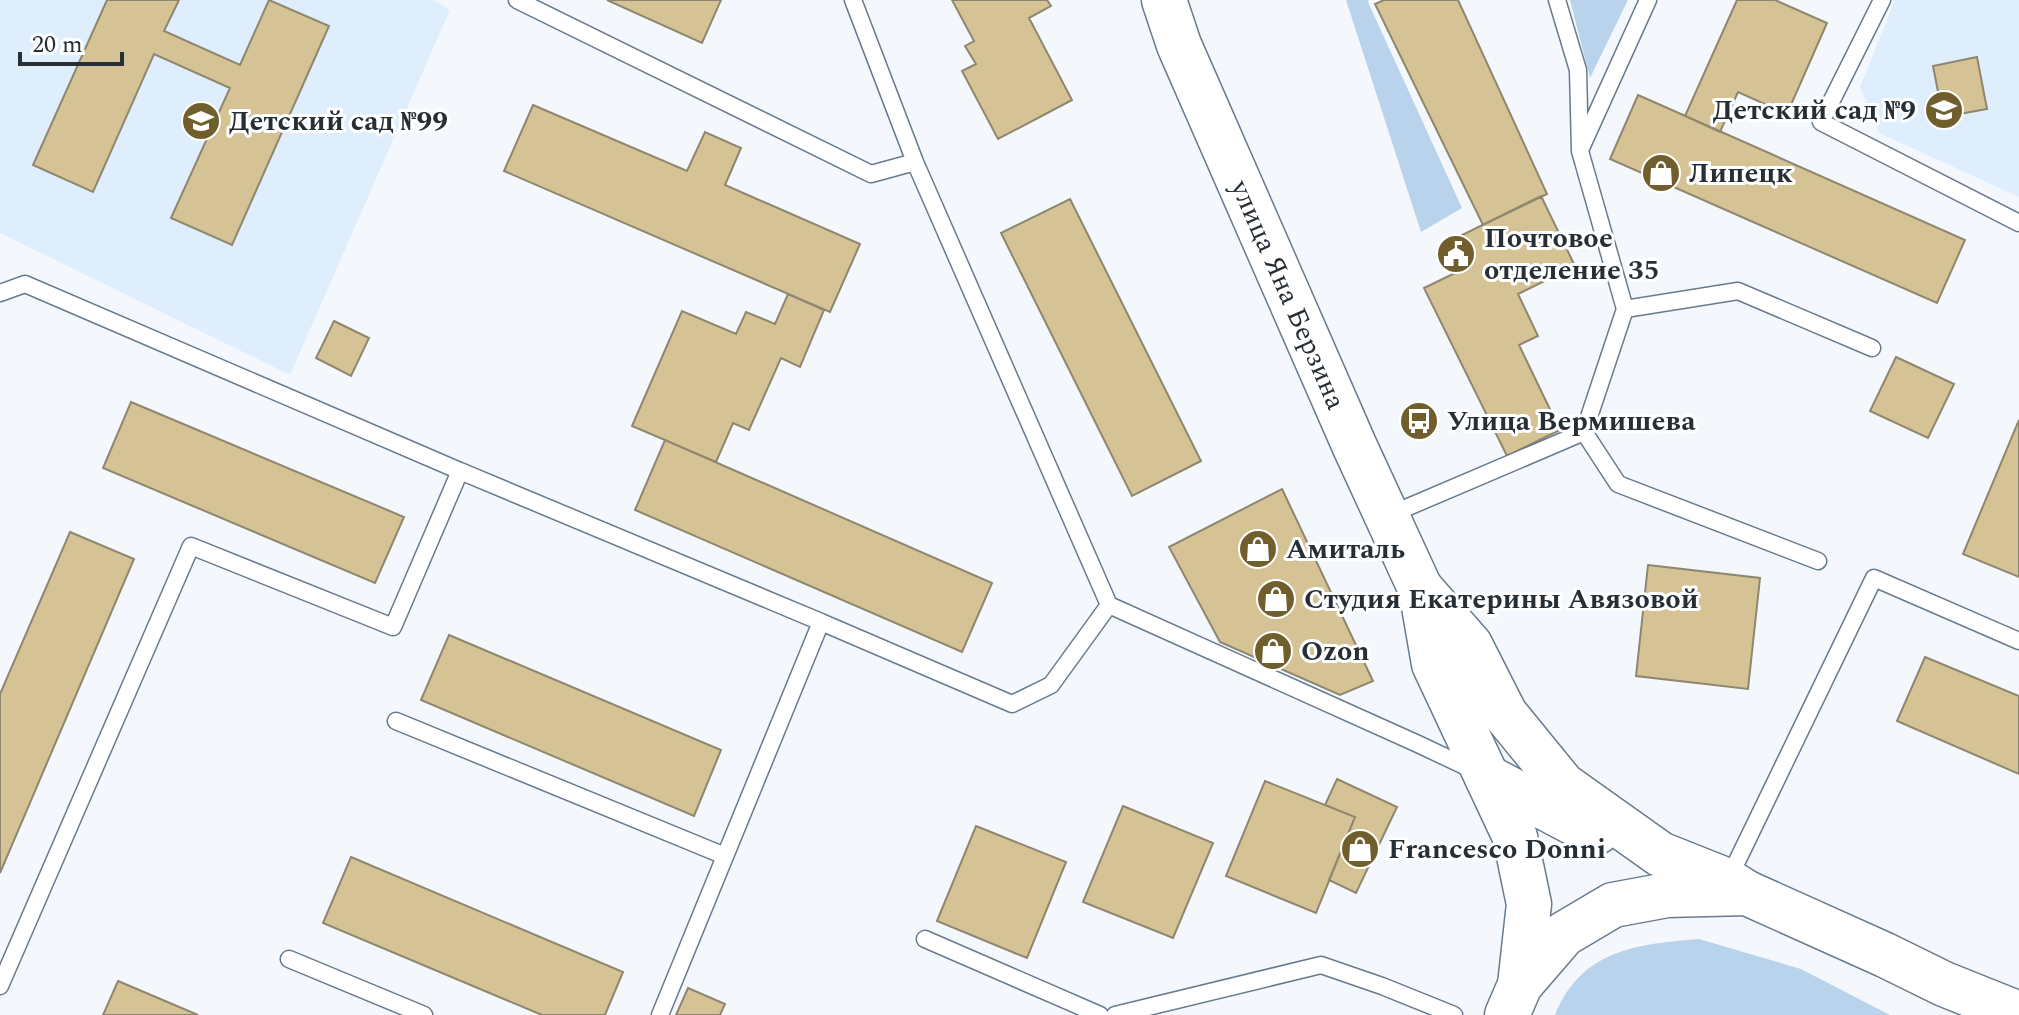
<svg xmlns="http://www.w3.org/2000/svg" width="2019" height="1015" viewBox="0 0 2019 1015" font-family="Spectral,serif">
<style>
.built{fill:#deeefd}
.green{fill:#b9d3ec}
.building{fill:#d5c395;stroke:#8f866f;stroke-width:2}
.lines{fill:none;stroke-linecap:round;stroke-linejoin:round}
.lane-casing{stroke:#687b8c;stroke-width:19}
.secondary-casing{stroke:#687b8c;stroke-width:47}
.lane{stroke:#fff;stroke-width:16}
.secondary{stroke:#fff;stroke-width:44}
.labels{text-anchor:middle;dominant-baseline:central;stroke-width:6;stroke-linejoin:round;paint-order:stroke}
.poi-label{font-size:28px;font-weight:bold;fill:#272f36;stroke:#fff;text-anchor:start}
.street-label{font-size:28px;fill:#272f36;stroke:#fff}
</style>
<rect width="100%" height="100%" fill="#f4f8fd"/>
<!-- built -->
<path class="built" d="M 0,0 L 434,0 L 450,10 L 290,375 L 0,233 Z
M 1895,0 L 2019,0 L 2019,197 L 1879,133 L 1860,87 Z"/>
<!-- green -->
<path class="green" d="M 1346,0 L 1369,0 L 1368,2 L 1462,208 L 1421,232 Z
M 1570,0 L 1628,0 L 1590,78 Z
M 1699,939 L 1801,969 L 1890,1015 L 1555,1015 C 1581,950 1637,944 1699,939 Z"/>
<!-- building -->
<path class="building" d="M 107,0 L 179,0 L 164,31 L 240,65 L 269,0 L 329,26 L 232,245 L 171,218 L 230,88 L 154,54 L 93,192 L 33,165 Z
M 607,0 L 721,0 L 702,43 Z
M 952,0 L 1047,0 L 1051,6 L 1029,18 L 1072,100 L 998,139 L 962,71 L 976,64 L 965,46 L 974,41 Z
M 1384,0 L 1458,0 L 1547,194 L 1483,225 L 1375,4 Z
M 1737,0 L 1775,0 L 1827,23 L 1787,114 L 1738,92 L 1720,132 L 1685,116 Z
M 1977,57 L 1987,109 L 1943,117 L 1933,66 Z
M 1638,95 L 1965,240 L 1937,303 L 1610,159 Z
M 533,105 L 687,171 L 705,132 L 741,148 L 725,185 L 860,244 L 830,312 L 504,171 Z
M 1541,196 L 1575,266 L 1518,294 L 1538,336 L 1519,345 L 1560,430 L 1507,456 L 1424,288 L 1453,274 L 1440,246 Z
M 1070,199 L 1201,461 L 1132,496 L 1001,233 Z
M 788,294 L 824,310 L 800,367 L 781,358 L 749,430 L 733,423 L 716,462 L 632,426 L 682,311 L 736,334 L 746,312 L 775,324 Z
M 334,321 L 369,338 L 351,376 L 316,358 Z
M 1896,357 L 1954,384 L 1928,438 L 1870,411 Z
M 131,402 L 404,517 L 375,583 L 103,468 Z
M 2019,420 L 2019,577 L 1963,554 Z
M 665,440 L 992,583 L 962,652 L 635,510 Z
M 1282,489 L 1373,681 L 1340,695 L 1220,642 L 1169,547 Z
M 70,532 L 134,559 L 0,873 L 0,694 Z
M 1648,565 L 1760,578 L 1748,689 L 1636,676 Z
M 449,635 L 721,750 L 694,816 L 421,700 Z
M 1925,657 L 2019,696 L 2019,774 L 1897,721 Z
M 1337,779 L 1397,807 L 1356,893 L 1329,880 L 1355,817 L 1325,805 Z
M 1265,781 L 1355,817 L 1316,913 L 1226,876 Z
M 1123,806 L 1213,843 L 1173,938 L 1083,902 Z
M 976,826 L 1066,862 L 1027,958 L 937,921 Z
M 351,857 L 623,972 L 605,1015 L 542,1015 L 323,923 Z
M 118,981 L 198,1015 L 103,1015 Z
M 688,988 L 725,1004 L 720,1015 L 676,1015 Z"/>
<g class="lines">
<!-- lane casing -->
<g class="lane-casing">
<path id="lane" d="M 517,0 L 871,174 L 915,162
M 853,0 L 915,162 L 1109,605 L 1418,744 L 1475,771
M 1882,0 L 1821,122 L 2019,223
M 1581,148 L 1648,0
M 0,293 L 25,284 L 460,471
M 1625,309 L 1738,291 L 1872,348
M 1584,432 L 1618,484 L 1818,561
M 1387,516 L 1584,432 L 1625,309 L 1580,151 L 1578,70 L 1557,0
M 396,721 L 725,856
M 1728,880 L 1874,578 L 2019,641
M 925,939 L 1100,1015
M 289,959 L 424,1015
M 0,986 L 191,546 L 393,627 L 460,471 L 821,622
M 660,1015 L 821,622 L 1012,704 L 1051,685 L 1109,605
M 1115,1015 L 1321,965 L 1382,986 L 1454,1015"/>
</g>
<!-- secondary casing -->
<g class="secondary-casing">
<g id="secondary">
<path id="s1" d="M 1164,0 L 1179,45 L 1355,447 L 1420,588 L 1470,645 L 1505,714 L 1563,785 L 1660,854 L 1728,881 L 1747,893"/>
<path d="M 1421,589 L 1434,664 L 1515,837 L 1529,904 L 1520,985"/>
<path d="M 1487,777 L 1576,824 L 1597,832"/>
<path d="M 1507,1015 L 1520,985 L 1564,934 L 1613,905 L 1667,895 L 1747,893 L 1885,955 L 1944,984 L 2019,1014"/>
</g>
</g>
<!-- lane -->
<use href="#lane" class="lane"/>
<!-- secondary -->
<use href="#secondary" class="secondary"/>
</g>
<!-- icons -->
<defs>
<g id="school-disc" transform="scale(2)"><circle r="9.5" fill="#705e2c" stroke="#fff"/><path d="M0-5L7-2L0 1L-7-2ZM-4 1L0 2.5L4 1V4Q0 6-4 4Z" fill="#fff"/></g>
<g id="shop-disc" transform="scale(2)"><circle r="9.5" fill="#705e2c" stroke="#fff"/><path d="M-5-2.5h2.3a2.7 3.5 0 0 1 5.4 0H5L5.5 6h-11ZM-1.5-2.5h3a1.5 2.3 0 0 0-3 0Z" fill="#fff"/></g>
<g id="civic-disc" transform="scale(2)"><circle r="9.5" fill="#705e2c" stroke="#fff"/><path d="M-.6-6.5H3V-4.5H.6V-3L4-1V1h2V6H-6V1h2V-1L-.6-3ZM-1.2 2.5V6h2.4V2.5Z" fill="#fff"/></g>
<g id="bus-disc" transform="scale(2)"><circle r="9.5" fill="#705e2c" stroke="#fff"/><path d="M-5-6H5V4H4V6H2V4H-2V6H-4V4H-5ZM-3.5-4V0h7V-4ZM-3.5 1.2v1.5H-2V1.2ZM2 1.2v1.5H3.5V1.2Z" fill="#fff"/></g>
</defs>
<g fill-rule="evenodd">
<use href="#school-disc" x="1944" y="110"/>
<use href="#school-disc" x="201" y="121"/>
<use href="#shop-disc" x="1661" y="173"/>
<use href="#civic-disc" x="1456" y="254"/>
<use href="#bus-disc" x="1419" y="421"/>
<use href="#shop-disc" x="1258" y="549"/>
<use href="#shop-disc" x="1276" y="599"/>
<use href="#shop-disc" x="1273" y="651"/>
<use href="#shop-disc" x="1360" y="849"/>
</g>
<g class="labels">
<!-- poi labels -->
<g class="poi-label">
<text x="1916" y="110" text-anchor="end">Детский сад №9</text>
<text x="229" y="121">Детский сад №99</text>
<text x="1689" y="173">Липецк</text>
<text x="1484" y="238">Почтовое<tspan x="1484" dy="32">отделение 35</tspan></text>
<text x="1447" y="421">Улица Вермишева</text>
<text x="1286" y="549">Амиталь</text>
<text x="1304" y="599">Студия Екатерины Авязовой</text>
<text x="1301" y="651">Ozon</text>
<text x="1388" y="849">Francesco Donni</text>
</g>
<!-- street labels -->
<g class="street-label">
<text stroke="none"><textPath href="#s1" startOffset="320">улица Яна Берзина</textPath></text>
</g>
</g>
<!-- scale -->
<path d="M20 52v12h102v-12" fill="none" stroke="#272f36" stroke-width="4"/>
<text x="32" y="52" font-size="24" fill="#272f36" stroke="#ffffff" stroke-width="6" paint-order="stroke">20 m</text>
</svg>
